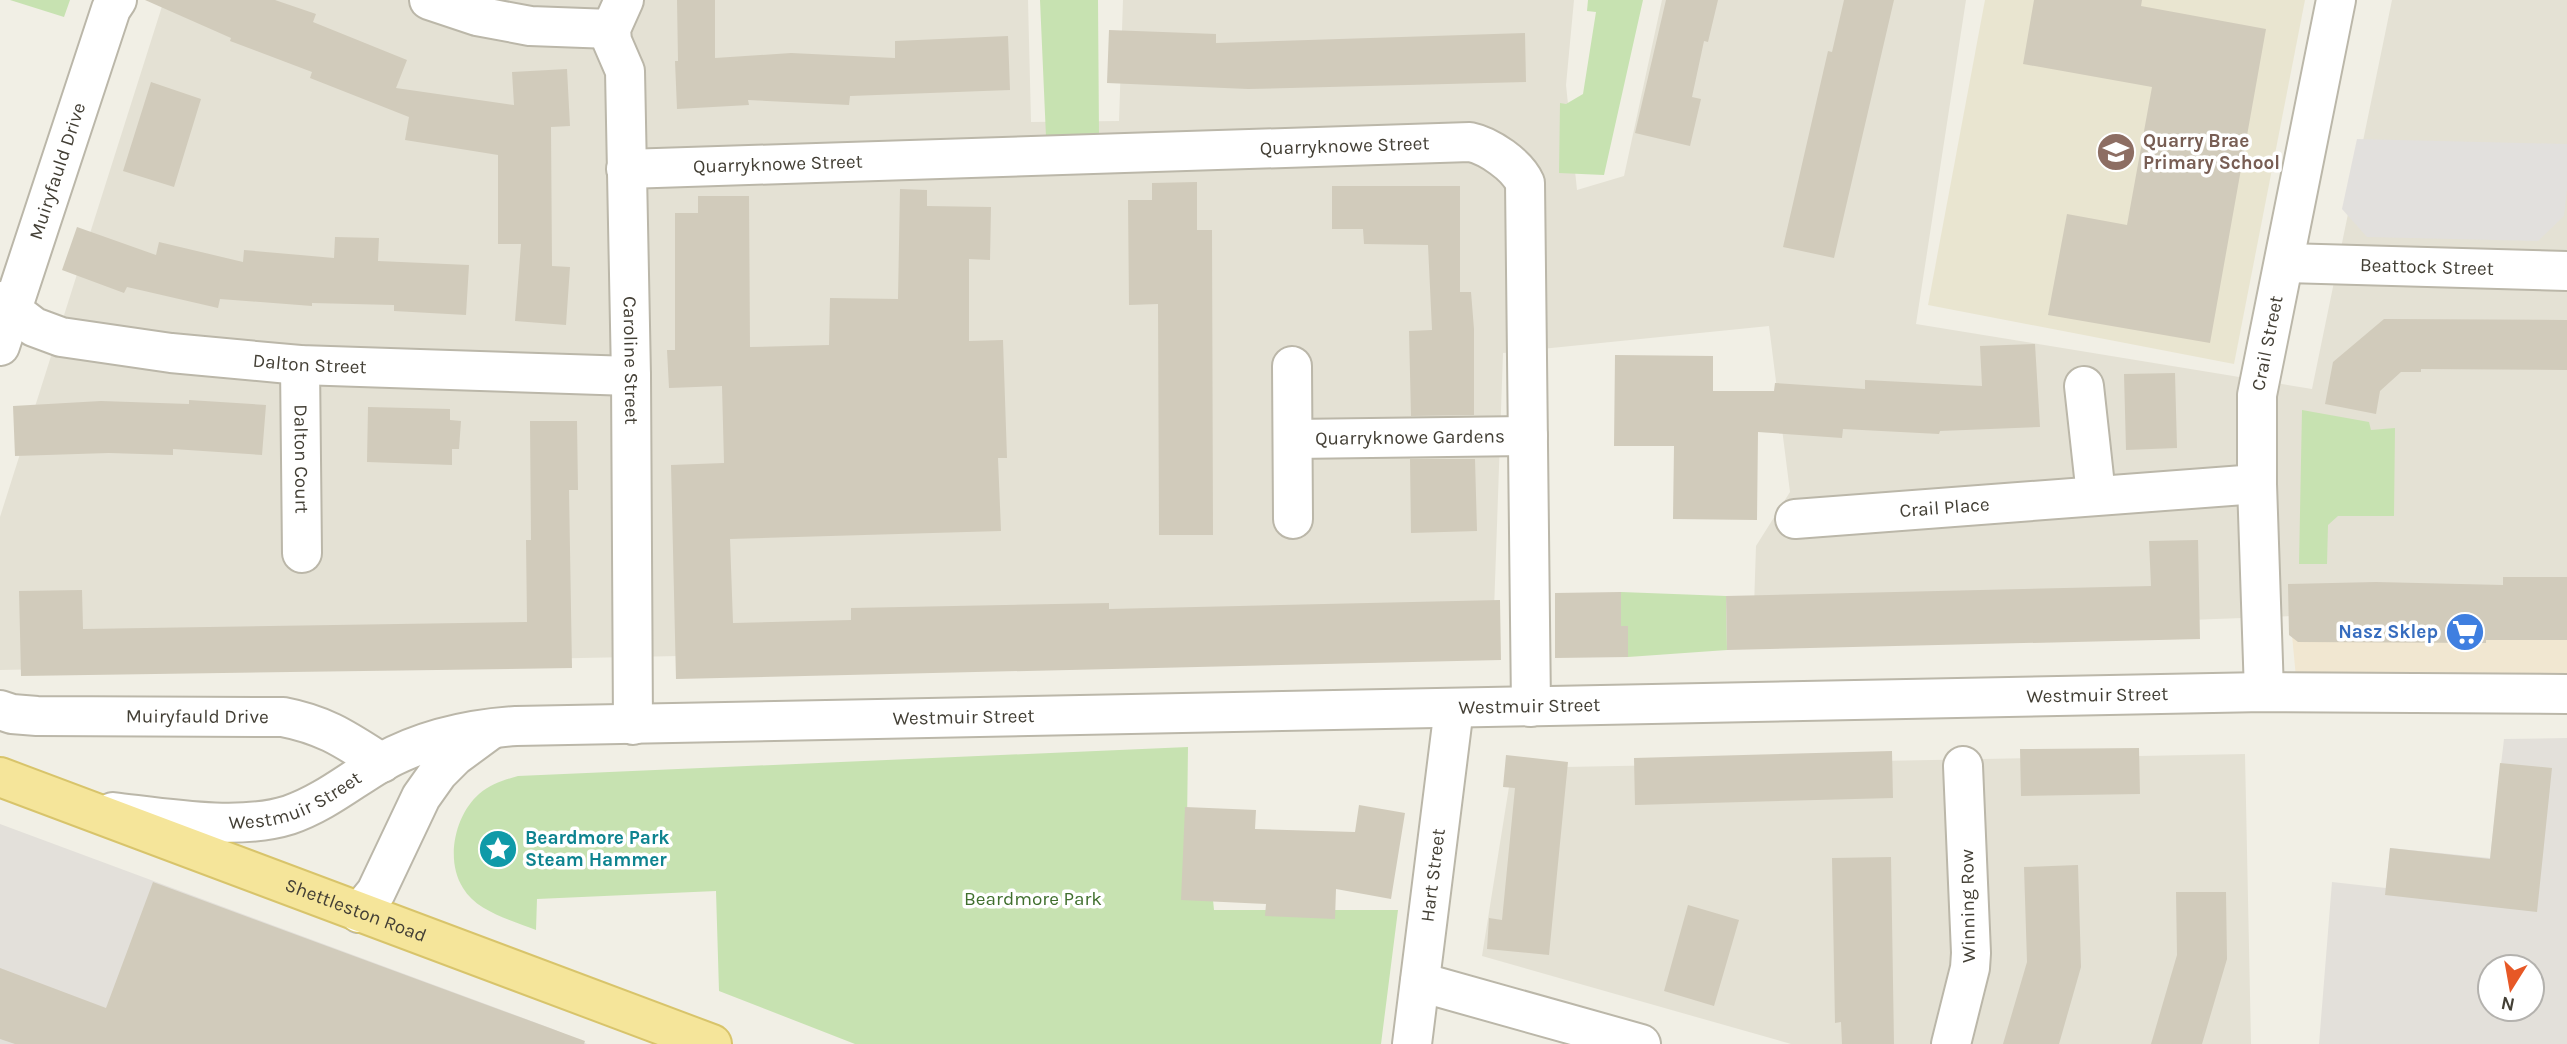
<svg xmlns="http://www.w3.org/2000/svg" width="2567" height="1044" viewBox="0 0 2567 1044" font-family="Karla,sans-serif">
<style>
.residential{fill:#e4e1d4}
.commercial{fill:#f1e7d1}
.industrial{fill:#e3e0da;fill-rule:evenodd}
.education{fill:#e9e5d0}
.green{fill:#c7e2b1}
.parking{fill:#e2e0dd}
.building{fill:#d1cbbb}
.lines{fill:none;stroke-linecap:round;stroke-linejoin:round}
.minor-casing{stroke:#bbb7a9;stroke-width:42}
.major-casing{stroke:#d8c46b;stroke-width:42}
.minor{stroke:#fff;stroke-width:38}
.major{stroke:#f5e59a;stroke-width:38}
.labels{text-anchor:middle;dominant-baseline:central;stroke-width:7;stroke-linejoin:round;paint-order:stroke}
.education-label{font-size:19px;font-weight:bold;fill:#785e54;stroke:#fff;text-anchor:start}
.street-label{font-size:19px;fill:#433f35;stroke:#fff}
.shop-label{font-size:19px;font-weight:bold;fill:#366cbe;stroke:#fff;text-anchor:end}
.culture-label{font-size:19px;font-weight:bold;fill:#0d838f;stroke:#fff;text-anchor:start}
.park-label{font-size:19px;fill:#406f2e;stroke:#fff}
</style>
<rect width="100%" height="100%" fill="#f1efe5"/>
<!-- residential -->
<path class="residential" d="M 164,0 L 1028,0 L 1031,122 L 1119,121 L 1123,0 L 1574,0 L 1566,85 L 1577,190 L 1624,176 L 1662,0 L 1966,0 L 1916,324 L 2312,389 L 2392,0 L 2567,0 L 2567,615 L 2343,614 L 1753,637 L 1756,546 L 1790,492 L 1769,326 L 1503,353 L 1493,639 L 0,670 L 0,517 Z
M 2245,754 L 2251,1044 L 1791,1044 L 1482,956 L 1512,768 Z"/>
<!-- commercial -->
<path class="commercial" d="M 2567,622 L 2567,704 L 2299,710 L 2291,624 Z"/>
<!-- industrial -->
<path class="industrial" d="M 2567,738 L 2567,1044 L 2319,1044 L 2332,882 L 2386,888 L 2390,848 L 2490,858 L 2504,739 ZM 2490,967 L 2532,967 L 2532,1009 L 2490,1009 Z
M 0,824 L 553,1029 L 587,1044 L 0,1044 Z"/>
<!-- education -->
<path class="education" d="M 1985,0 L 2305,0 L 2234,364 L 1928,305 Z"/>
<!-- green -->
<path class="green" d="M 10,0 L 70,0 L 64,17 Z
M 1040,0 L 1098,0 L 1099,136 L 1046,137 Z
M 1588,0 L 1643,0 L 1604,175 L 1559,173 L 1560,103 L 1566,104 L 1583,94 L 1596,12 L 1587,11 Z
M 2302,410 L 2369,422 L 2371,430 L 2395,428 L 2394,516 L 2338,516 L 2328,525 L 2327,564 L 2299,564 Z
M 1621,592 L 1726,596 L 1727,650 L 1628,657 L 1628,627 L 1621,626 Z
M 1188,747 L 1186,899 L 1213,900 L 1214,910 L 1398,910 L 1381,1044 L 855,1044 L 719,991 L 716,891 L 537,899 L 536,930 C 512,920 477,912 463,888 C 445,860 455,815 479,794 C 491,784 504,780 518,776 Z"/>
<!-- parking -->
<path class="parking" d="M 2357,139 L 2567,144 L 2567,190 L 2564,216 L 2538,241 L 2367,237 L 2342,209 Z"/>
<!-- building -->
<path class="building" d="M 145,0 L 275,0 L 316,14 L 313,22 L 407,60 L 396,88 L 514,105 L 512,72 L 567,69 L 570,126 L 551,127 L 552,266 L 570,267 L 566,325 L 515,321 L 521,244 L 498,244 L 498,155 L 405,140 L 409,117 L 310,78 L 312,72 L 230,41 L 231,38 Z
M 677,0 L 715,0 L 715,58 L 791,53 L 895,58 L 895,41 L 1008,36 L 1010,90 L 850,96 L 849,105 L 748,100 L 749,105 L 677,109 L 675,61 L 678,61 Z
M 1666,0 L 1718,0 L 1708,42 L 1704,41 L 1692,97 L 1701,99 L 1690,146 L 1635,133 Z
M 1844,0 L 1894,0 L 1834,258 L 1783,247 L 1828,51 L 1832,52 Z
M 2034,0 L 2142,0 L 2141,6 L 2266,29 L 2210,343 L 2048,315 L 2067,214 L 2127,225 L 2152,87 L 2023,64 Z
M 1109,30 L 1216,34 L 1216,43 L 1525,33 L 1526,82 L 1248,89 L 1107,83 Z
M 151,82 L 201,99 L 174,187 L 123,171 Z
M 1197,182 L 1197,230 L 1212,230 L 1213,535 L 1159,535 L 1158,304 L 1129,305 L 1128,200 L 1152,200 L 1152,183 Z
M 1332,186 L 1460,186 L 1460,292 L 1471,292 L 1474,329 L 1474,415 L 1411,416 L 1409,331 L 1432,330 L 1428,245 L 1364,244 L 1363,229 L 1332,229 Z
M 900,189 L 927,190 L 927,206 L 991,207 L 990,260 L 969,259 L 969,341 L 1003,340 L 1007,458 L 998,458 L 1001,531 L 730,539 L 733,623 L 851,620 L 851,608 L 1109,603 L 1109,609 L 1500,600 L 1501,660 L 676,679 L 671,465 L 724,463 L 722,386 L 669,388 L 667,350 L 675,350 L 675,213 L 698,213 L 698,196 L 749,196 L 750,347 L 829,345 L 830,298 L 898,299 Z
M 77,227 L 156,255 L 159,242 L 243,262 L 244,250 L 334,258 L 335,237 L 379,238 L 378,261 L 469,265 L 466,315 L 394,311 L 394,305 L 312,303 L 312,306 L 220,299 L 218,308 L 127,287 L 124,293 L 62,270 Z
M 2384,319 L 2567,320 L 2567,370 L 2421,369 L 2421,372 L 2401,372 L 2380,391 L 2376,414 L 2325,404 L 2333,362 Z
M 2035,344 L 2040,427 L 1940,431 L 1939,434 L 1843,429 L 1842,438 L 1758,432 L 1757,520 L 1673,519 L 1674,446 L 1614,446 L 1615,355 L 1713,356 L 1713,391 L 1774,391 L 1775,383 L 1865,389 L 1865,380 L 1982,386 L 1980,346 Z
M 2175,373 L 2177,448 L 2126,450 L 2124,374 Z
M 189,400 L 266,405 L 262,455 L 173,449 L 173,455 L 109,453 L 15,456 L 13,406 L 101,401 L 189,404 Z
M 368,407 L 450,409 L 450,420 L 461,421 L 459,449 L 452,449 L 452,465 L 367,462 Z
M 530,421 L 577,421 L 578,490 L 569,490 L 572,668 L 21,676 L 19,591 L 82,590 L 83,629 L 527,622 L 526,540 L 531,540 Z
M 1410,459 L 1475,459 L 1477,531 L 1411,533 Z
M 2198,540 L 2200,639 L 1727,650 L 1726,596 L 2151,586 L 2149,541 Z
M 2503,577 L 2567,577 L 2567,640 L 2486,640 L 2486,643 L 2298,642 L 2289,635 L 2288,584 L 2376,582 L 2503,585 Z
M 1621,592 L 1621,626 L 1628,626 L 1628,657 L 1555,658 L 1555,593 Z
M 2139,748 L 2140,794 L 2021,796 L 2020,749 Z
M 1892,751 L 1893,798 L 1635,805 L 1634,758 Z
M 1506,755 L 1568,762 L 1549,955 L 1487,949 L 1489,918 L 1502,920 L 1515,788 L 1503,787 Z
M 2500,763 L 2552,768 L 2537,912 L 2385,895 L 2390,848 L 2490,859 Z
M 1359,805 L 1405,813 L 1391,899 L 1336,889 L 1335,919 L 1265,916 L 1266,904 L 1181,900 L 1185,807 L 1256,810 L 1255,829 L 1355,832 Z
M 1891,857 L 1894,1044 L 1842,1044 L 1841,1022 L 1835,1023 L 1832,858 Z
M 2078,865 L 2081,967 L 2059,1044 L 2003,1044 L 2027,962 L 2024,867 Z
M 153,882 L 585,1041 L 584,1044 L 15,1044 L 0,1039 L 0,968 L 106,1008 Z
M 2176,892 L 2226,892 L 2227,959 L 2202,1044 L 2151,1044 L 2177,955 Z
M 1688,905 L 1739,920 L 1714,1006 L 1664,991 Z"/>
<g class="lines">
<!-- minor casing -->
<g class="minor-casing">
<g id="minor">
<path d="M 429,0 L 477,16 L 530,26 L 611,29"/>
<path id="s1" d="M 624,0 L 611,29 L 612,41 L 625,71 L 631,376 L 633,725"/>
<path id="s2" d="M 626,169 L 1470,142 C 1489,146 1517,165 1525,183 L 1531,707"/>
<path id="s3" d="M 2285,263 L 2567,271"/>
<path id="s4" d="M 0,301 L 34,327 L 61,337 L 171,353 L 300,365 L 631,376"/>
<path id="s5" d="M 0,346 L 111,9 L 117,0"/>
<path id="s6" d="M 300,365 L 302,553"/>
<path d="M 1292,366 L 1293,519"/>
<path d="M 2084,386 L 2096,495"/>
<path id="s7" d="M 1293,439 L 1528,436"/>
<path id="s8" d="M 1795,519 L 2257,484"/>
<path id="s9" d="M 2264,692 L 2257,484 L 2257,395 L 2336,0"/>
<path id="s10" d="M 0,710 L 12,714 L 37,716 L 283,717 C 325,725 346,740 382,763"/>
<path id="s11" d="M 113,812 C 165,818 239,831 289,815 C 324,803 351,780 382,762 C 424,739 469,729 516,726 L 2264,692 L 2567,694"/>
<path d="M 359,913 L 376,892 L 421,797 L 438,773 L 455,756 L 489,731"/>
<path d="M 1420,982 L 1641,1044"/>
<path id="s12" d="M 1412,1044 L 1454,708"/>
<path d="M 1951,1044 L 1970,968 L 1971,953 L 1963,766"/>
</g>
</g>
<!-- major casing -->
<g class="major-casing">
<g id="major">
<path id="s13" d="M 0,777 L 712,1044"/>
</g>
</g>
<!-- minor -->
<use href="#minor" class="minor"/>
<!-- major -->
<use href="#major" class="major"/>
</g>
<!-- icons -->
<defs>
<g id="school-disc" transform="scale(2.0125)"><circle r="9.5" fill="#8d6e63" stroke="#fff"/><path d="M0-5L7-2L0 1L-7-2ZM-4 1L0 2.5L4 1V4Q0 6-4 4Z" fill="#fff"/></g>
<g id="supermarket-disc" transform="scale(2.0125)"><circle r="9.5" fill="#3f7fe0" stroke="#fff"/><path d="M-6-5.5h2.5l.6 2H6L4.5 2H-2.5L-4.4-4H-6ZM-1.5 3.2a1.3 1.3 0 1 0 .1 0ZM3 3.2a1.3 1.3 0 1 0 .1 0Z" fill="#fff"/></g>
<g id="sight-disc" transform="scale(2.0125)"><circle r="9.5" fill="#0f9aa8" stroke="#fff"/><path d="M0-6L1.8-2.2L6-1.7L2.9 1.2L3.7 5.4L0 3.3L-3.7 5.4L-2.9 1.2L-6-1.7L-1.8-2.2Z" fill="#fff"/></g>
</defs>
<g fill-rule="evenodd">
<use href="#school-disc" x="2116" y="152"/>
<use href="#supermarket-disc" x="2465" y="632"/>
<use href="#sight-disc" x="498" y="849"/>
</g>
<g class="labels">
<!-- education labels -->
<g class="education-label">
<text x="2143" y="141">Quarry Brae<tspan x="2143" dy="22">Primary School</tspan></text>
</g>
<!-- street labels -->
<g class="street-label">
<text stroke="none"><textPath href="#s2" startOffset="719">Quarryknowe Street</textPath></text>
<text stroke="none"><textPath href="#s2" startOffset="152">Quarryknowe Street</textPath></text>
<text stroke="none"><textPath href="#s5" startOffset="184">Muiryfauld Drive</textPath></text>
<text stroke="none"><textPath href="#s3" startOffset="142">Beattock Street</textPath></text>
<text stroke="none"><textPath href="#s9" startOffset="350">Crail Street</textPath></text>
<text stroke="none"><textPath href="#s1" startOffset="366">Caroline Street</textPath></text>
<text stroke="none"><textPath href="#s4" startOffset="322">Dalton Street</textPath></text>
<text stroke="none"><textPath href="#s7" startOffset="117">Quarryknowe Gardens</textPath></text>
<text stroke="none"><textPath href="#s6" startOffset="94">Dalton Court</textPath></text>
<text stroke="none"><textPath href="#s8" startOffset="150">Crail Place</textPath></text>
<text stroke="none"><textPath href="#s11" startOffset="2006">Westmuir Street</textPath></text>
<text stroke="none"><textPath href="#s11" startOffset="1438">Westmuir Street</textPath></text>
<text stroke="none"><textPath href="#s10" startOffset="198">Muiryfauld Drive</textPath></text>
<text stroke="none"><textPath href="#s11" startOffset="872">Westmuir Street</textPath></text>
<text stroke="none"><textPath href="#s11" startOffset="187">Westmuir Street</textPath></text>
<text stroke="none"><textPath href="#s12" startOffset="170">Hart Street</textPath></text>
<text transform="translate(1968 906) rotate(-91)">Winning Row</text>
<text stroke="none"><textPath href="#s13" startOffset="380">Shettleston Road</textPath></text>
</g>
<!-- shop labels -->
<g class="shop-label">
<text x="2438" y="632">Nasz Sklep</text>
</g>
<!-- culture labels -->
<g class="culture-label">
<text x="525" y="838">Beardmore Park<tspan x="525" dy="22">Steam Hammer</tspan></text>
</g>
<!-- park labels -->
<g class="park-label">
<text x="1033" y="899">Beardmore Park</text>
</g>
</g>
<!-- north arrow -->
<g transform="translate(2511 988) rotate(191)"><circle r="33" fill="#ffffff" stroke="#b4b2ae" stroke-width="2"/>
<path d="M0-5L12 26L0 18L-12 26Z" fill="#e75826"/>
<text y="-10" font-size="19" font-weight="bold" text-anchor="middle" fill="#433f35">N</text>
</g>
</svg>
